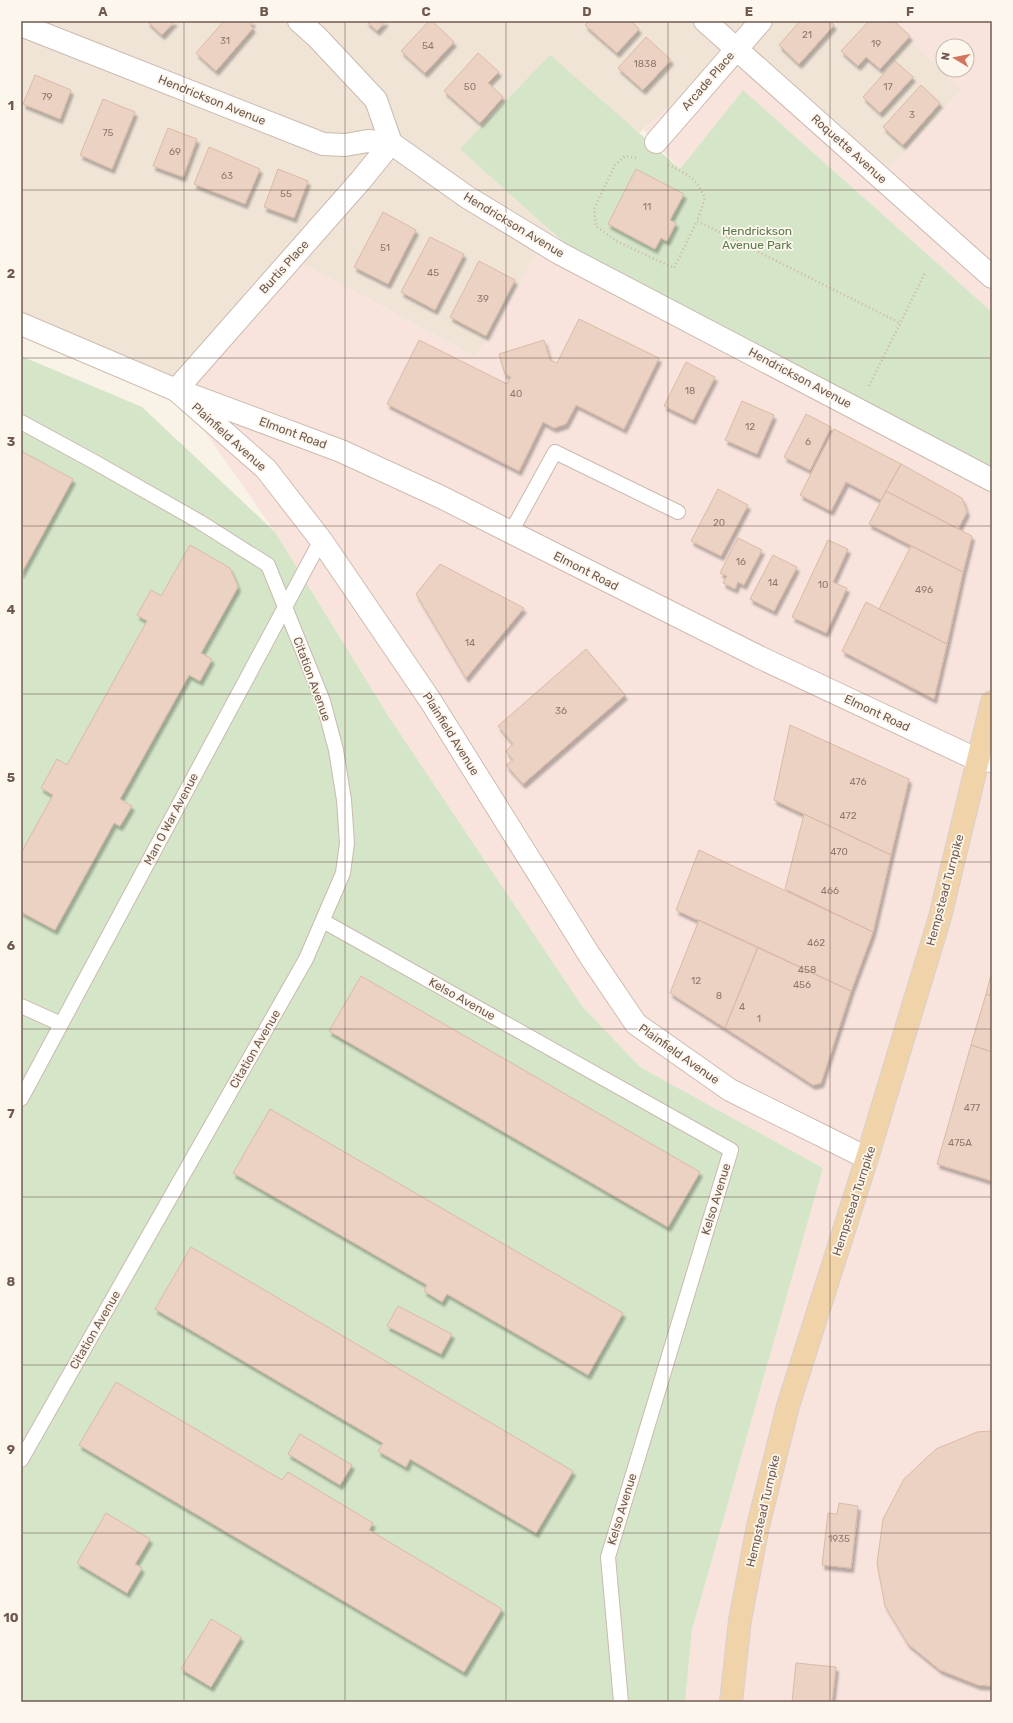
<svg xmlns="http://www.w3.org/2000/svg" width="1013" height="1723" viewBox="0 0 1013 1723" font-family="Rubik,sans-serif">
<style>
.residential{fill:#f0e4d7}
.commercial{fill:#f8e4dd;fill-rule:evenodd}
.green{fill:#d4e5c8}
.building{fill:#ebd2c3;stroke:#dcb9a5;filter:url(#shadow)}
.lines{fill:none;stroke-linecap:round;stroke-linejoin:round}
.service-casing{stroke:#cabaaf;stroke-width:16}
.minor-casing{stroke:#cabaaf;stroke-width:24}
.secondary-casing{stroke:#cebcb0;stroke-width:24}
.primary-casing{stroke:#d7d1ce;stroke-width:24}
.path{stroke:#d0b5a6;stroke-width:2.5;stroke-dasharray:1 3;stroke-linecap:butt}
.service{stroke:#fff;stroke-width:14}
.minor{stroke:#fff;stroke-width:22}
.secondary{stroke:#fff;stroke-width:22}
.primary{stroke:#f0d3a8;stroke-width:22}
.grid{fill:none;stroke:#705a4f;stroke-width:1;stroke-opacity:0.55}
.labels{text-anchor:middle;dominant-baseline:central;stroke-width:3.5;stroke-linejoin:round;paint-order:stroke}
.number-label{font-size:10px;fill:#8f786c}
.street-label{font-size:12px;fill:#705a4f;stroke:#fdf6ed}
.park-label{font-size:12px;fill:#5a7a4c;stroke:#fdf6ed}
.neatline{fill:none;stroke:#705a4f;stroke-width:1.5}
.grid-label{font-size:13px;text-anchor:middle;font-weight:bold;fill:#705a4f}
</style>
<defs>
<filter id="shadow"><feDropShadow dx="2.5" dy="4.5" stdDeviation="1" flood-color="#0004"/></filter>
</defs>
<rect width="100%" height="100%" fill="#f9f2e7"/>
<!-- residential -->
<path class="residential" d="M 21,21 L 900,21 L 961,90 L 884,174 L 732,53 L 643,129 L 563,214 L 476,357 L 309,267 L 176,390 L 21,324 Z"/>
<!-- commercial -->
<path class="commercial" d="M 900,21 L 992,21 L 992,312 L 743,90 L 680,169 L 643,129 L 736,49 L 884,174 L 961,90 L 896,26 ZM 943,46 L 967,46 L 967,70 L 943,70 Z
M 550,231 L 580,257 L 992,469 L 992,1702 L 685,1702 L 692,1630 L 823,1168 L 640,1067 L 582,1006 L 389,717 L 275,532 L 176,390 L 292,258 L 476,357 Z"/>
<!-- green -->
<path class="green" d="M 550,55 L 680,169 L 743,90 L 992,312 L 992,469 L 580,257 L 460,149 Z
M 21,356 L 142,407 L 275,532 L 389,717 L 582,1006 L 640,1067 L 823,1168 L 692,1630 L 685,1702 L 21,1702 Z"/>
<!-- building -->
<path class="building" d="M 147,21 L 175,21 L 162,35 Z
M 224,21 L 253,21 L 250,25 L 253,28 L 216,71 L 196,53 Z
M 366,21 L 386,21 L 377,31 Z
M 429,21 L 432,21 L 454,42 L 425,73 L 401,51 Z
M 589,21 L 631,21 L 639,29 L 617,53 L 585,25 Z
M 800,21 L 830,21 L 834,25 L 799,64 L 779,45 Z
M 869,21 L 894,21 L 910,36 L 880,69 L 866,57 L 858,66 L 841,51 Z
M 646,37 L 671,60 L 643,90 L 618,68 Z
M 478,53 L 499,72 L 488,83 L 503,97 L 480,123 L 444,91 Z
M 895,61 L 913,77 L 880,113 L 863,97 Z
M 35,75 L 71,90 L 60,119 L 23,104 Z
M 921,85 L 940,103 L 903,145 L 883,127 Z
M 103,99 L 135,112 L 112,169 L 80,155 Z
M 168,128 L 197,139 L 183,177 L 153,166 Z
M 209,147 L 260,169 L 245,204 L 194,184 Z
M 278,169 L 308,181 L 294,218 L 264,207 Z
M 636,169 L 684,194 L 670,220 L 676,223 L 667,241 L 661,238 L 655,249 L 608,224 Z
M 383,212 L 416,230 L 388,284 L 354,267 Z
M 430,237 L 464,254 L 435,310 L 401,292 Z
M 479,261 L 515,280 L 486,336 L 450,317 Z
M 579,319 L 659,358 L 624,429 L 576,405 L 566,424 L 554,428 L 543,422 L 519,471 L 387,404 L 419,340 L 507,384 L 511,377 L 505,374 L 499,354 L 544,340 L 550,360 L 557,363 Z
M 686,362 L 715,377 L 693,420 L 664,406 Z
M 742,401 L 774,415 L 757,454 L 725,440 Z
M 806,414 L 831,427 L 810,470 L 784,457 Z
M 834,429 L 901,464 L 881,500 L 846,482 L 831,511 L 800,495 Z
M 21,451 L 73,479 L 21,574 Z
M 901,464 L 962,498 L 967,512 L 958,529 L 886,491 Z
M 718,489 L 748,505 L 721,556 L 691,541 Z
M 886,491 L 972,536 L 963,572 L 869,524 Z
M 738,538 L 762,550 L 744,585 L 738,582 L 735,589 L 723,583 L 727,576 L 720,573 Z
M 828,540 L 848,549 L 833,582 L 847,588 L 826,633 L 792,617 Z
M 190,545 L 230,568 L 238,587 L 201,653 L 212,659 L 200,681 L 189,675 L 120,799 L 132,806 L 120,826 L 114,823 L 55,930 L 21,912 L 21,853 L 53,795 L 41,788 L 57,759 L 67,765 L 147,621 L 137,615 L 151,590 L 161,596 Z
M 911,546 L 963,572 L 947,644 L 879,609 Z
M 773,555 L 797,567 L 774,611 L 750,599 Z
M 440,564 L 524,608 L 466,678 L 416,594 Z
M 866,602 L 947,644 L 934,699 L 842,651 Z
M 586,649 L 625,695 L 523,784 L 506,765 L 513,760 L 506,751 L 513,744 L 498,726 Z
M 790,725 L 909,779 L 891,855 L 774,800 Z
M 804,814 L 891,855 L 873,932 L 785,889 Z
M 699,850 L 873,932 L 851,991 L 676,910 Z
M 699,920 L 758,947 L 725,1028 L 670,993 Z
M 758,947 L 851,991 L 821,1083 L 813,1085 L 725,1028 Z
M 992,971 L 992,996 L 986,994 Z
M 361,976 L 700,1172 L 668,1227 L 329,1031 Z
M 986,994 L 992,996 L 992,1052 L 971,1045 Z
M 971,1045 L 992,1052 L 992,1181 L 937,1164 Z
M 270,1109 L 623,1313 L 588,1375 L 447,1294 L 442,1302 L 424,1291 L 427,1285 L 233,1173 Z
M 191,1247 L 573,1471 L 536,1533 L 410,1459 L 406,1467 L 378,1451 L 383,1443 L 155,1309 Z
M 398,1306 L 452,1334 L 441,1354 L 387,1326 Z
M 116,1382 L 282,1480 L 288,1472 L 373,1523 L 369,1530 L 502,1609 L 464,1672 L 79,1445 Z
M 992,1431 L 992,1686 L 978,1685 L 940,1670 L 908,1644 L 885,1606 L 877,1563 L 883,1519 L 904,1479 L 936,1449 L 977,1432 Z
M 300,1434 L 352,1465 L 340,1485 L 288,1454 Z
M 839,1503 L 858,1506 L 851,1568 L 822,1565 L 828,1513 L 837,1514 Z
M 106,1513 L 150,1539 L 135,1564 L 142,1568 L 127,1593 L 77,1563 Z
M 211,1619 L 241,1637 L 211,1687 L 181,1669 Z
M 796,1663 L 836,1667 L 832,1702 L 792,1702 Z"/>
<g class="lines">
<!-- service casing -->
<g class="service-casing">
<path id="service" d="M 21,422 L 91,460 L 200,522 L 268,565 L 323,701 L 336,750 L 344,800 L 347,843 L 343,873 L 306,959 L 21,1460
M 511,532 L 555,452 L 678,512
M 323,921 L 731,1150 L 608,1557 L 621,1702
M 21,1006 L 61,1024
M 21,1099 L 321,540"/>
</g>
<!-- minor casing -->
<g class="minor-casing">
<path id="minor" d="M 705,21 L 992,277
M 21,25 L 323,144 L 345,145 L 368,141 L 391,143 L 467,197 L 559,253 L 992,480
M 656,142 L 761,21
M 176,390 L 361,180 L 391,143 L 376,100 L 317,37 L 299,21"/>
</g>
<!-- secondary casing -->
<g class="secondary-casing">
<path id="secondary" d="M 21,324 L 176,390 L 266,469 L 321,540 L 430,700 L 590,956 L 636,1024 L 730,1090 L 867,1158
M 188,394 L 341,451 L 441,497 L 759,657 L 978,760 L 992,761"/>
</g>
<!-- primary casing -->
<g class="primary-casing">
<path id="primary" d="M 731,1702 L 740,1620 L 758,1526 L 788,1406 L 867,1158 L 940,917 L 992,702"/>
</g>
<!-- path -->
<path class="path" d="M 636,158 L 625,156 L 615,165 L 594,209 L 596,226 L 616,241 L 674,268 L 697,221
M 668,165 C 688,174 696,178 705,198 L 697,221 L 900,323
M 869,386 L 925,273"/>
<!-- service -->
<use href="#service" class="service"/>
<!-- minor -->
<use href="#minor" class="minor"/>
<!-- secondary -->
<use href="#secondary" class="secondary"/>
<!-- primary -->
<use href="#primary" class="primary"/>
</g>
<!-- grid -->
<path class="grid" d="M 184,21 L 184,1702M 345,21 L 345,1702M 506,21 L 506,1702M 668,21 L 668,1702M 830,21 L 830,1702M 21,190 L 992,190M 21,358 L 992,358M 21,526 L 992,526M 21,694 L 992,694M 21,862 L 992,862M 21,1029 L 992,1029M 21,1197 L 992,1197M 21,1365 L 992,1365M 21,1533 L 992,1533"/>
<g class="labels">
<!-- number labels -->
<g class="number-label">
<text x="807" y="35">21</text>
<text x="225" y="41">31</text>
<text x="876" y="44">19</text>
<text x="428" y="46">54</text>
<text x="645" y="64">1838</text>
<text x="470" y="87">50</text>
<text x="888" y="87">17</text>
<text x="47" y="97">79</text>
<text x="912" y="115">3</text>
<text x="108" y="133">75</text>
<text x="175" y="152">69</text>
<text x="227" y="176">63</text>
<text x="286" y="194">55</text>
<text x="647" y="207">11</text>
<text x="385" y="248">51</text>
<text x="433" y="273">45</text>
<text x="483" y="299">39</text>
<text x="690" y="391">18</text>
<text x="516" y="394">40</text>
<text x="750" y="427">12</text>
<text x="808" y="442">6</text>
<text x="719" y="523">20</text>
<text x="741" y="562">16</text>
<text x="773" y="583">14</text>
<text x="823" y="585">10</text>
<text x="924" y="590">496</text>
<text x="470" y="643">14</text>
<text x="561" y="711">36</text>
<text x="858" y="782">476</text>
<text x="848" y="816">472</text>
<text x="839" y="852">470</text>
<text x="830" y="891">466</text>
<text x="816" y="943">462</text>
<text x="807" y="970">458</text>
<text x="696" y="981">12</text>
<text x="802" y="985">456</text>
<text x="719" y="996">8</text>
<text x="742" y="1007">4</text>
<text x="759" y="1019">1</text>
<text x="972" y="1108">477</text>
<text x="960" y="1143">475A</text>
<text x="839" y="1539">1935</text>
</g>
<!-- street labels -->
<g class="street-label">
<text transform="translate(708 81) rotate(-49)">Arcade Place</text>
<text transform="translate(212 100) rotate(22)">Hendrickson Avenue</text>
<text transform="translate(849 149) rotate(42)">Roquette Avenue</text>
<text transform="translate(514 225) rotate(31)">Hendrickson Avenue</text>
<text transform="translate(284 267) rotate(-48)">Burtis Place</text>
<text transform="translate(800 378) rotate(28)">Hendrickson Avenue</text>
<text transform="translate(293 433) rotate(20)">Elmont Road</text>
<text transform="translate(229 437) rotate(42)">Plainfield Avenue</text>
<text transform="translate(586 571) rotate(27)">Elmont Road</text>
<text transform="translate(312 679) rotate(70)">Citation Avenue</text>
<text transform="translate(877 713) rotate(25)">Elmont Road</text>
<text transform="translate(451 734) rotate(58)">Plainfield Avenue</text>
<text transform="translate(171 819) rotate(-62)">Man O War Avenue</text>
<text transform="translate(945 890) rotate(-75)">Hempstead Turnpike</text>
<text transform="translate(462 999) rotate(29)">Kelso Avenue</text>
<text transform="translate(255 1049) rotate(-60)">Citation Avenue</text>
<text transform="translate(679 1054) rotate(35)">Plainfield Avenue</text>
<text transform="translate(716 1199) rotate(-73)">Kelso Avenue</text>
<text transform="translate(854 1201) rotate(-72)">Hempstead Turnpike</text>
<text transform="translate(95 1330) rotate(-60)">Citation Avenue</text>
<text transform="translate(622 1509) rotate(-73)">Kelso Avenue</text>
<text transform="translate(763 1511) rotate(-77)">Hempstead Turnpike</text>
</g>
<!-- park labels -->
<g class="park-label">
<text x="757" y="231">Hendrickson<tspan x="757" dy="14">Avenue Park</tspan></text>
</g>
</g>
<!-- border -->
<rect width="1013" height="1723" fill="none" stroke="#fdf6ed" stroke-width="44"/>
<!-- north arrow -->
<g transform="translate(955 58) rotate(280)"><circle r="19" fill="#fdf6ed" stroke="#c5b8ae"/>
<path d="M0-3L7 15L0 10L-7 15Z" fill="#d3745c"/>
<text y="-6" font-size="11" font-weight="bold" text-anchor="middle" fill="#705a4f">N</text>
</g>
<rect x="22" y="22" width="969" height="1679" class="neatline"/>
<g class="grid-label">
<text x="103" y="16">A</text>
<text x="264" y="16">B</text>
<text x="426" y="16">C</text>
<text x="587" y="16">D</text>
<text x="749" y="16">E</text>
<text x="910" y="16">F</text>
<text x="11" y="110">1</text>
<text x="11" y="278">2</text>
<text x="11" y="446">3</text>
<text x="11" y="614">4</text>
<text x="11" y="782">5</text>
<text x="11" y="950">6</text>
<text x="11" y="1118">7</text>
<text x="11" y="1286">8</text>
<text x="11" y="1454">9</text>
<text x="11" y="1622">10</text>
</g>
</svg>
